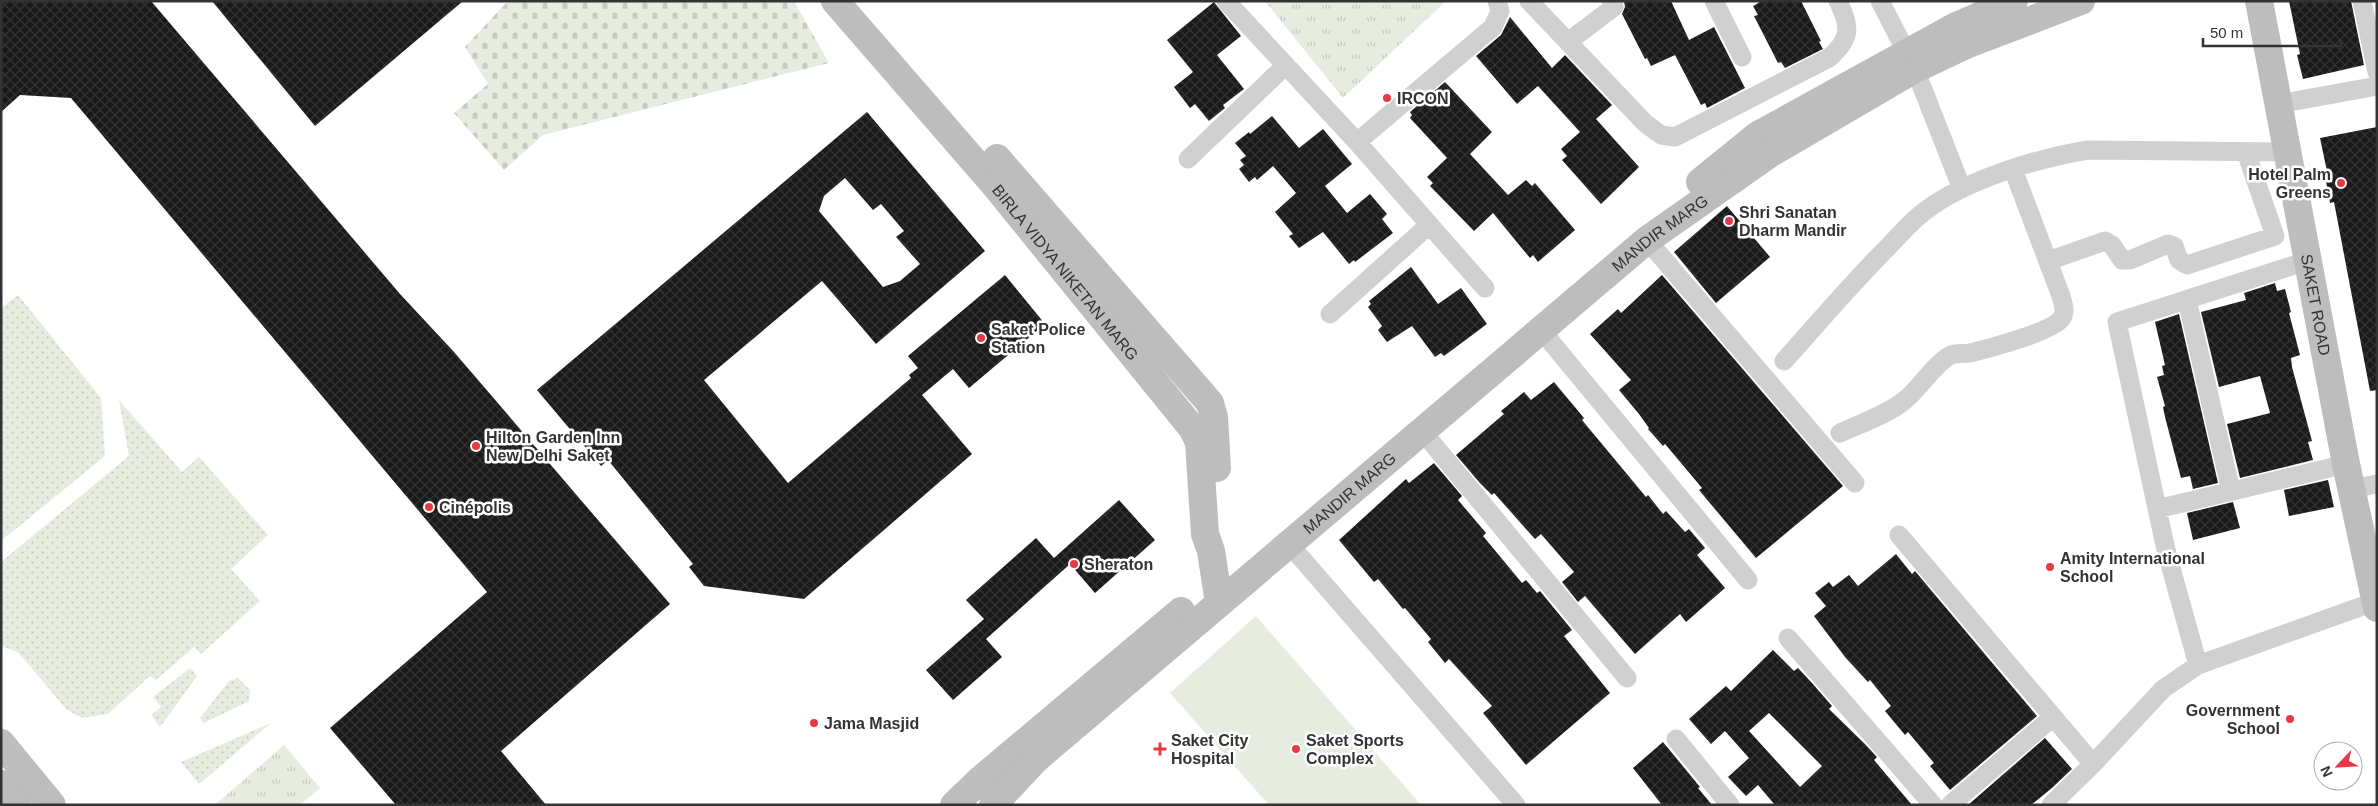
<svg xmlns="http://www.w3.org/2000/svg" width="2378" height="806" viewBox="0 0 2378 806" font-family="Helvetica,sans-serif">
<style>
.grass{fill:url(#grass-dots)}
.cemetery{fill:url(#cemetery-stones)}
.park{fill:url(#park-tufts)}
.garden{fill:#e6ecdf}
.building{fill:url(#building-cross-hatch);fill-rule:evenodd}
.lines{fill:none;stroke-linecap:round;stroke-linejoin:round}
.street{stroke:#d0d0d0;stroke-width:19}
.secondary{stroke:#bdbdbd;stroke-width:28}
.poi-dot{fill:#e63946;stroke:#fff;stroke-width:2}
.labels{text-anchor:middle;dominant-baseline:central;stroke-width:5;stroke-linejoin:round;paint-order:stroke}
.poi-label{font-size:16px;font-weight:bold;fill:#333;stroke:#fff;text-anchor:start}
.street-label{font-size:16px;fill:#333;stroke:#fff}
</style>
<defs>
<pattern id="grass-dots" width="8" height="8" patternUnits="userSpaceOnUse" patternTransform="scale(1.25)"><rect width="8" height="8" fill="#e6ecdf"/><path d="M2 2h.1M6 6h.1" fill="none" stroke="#c6cbc0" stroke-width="1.8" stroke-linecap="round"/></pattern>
<pattern id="cemetery-stones" width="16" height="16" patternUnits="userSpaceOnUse" patternTransform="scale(1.25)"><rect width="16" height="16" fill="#e6ecdf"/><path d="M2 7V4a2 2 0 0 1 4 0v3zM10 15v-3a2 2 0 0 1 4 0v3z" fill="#c6cbc0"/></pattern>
<pattern id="park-tufts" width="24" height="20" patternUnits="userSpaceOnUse" patternTransform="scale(1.25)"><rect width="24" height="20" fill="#e6ecdf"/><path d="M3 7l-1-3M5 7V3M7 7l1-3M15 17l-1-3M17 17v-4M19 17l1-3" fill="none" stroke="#c6cbc0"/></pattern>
<pattern id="building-cross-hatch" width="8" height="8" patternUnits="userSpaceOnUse" patternTransform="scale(1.25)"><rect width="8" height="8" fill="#1a1a1a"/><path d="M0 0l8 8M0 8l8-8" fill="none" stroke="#333"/></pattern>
</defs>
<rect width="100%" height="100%" fill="#fff"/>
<!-- grass -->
<path class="grass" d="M 18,295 L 101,398 L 105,456 L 1,541 L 1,308 Z
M 119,400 L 182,472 L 199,457 L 268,535 L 231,569 L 260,601 L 201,654 L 194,647 L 156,680 L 150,676 L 108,714 L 82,718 L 66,709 L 18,652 L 1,646 L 1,562 L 129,456 Z
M 190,668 L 197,676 L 160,727 L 151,715 L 161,707 L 153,697 Z
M 238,678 L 250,690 L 249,701 L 204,723 L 200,718 L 229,681 Z
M 271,723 L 199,784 L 181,762 Z"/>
<!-- cemetery -->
<path class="cemetery" d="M 518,1 L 794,1 L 829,63 L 543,135 L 504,170 L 454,113 L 488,84 L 465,47 L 505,4 Z"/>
<!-- park -->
<path class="park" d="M 1265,1 L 1446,1 L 1343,98 Z
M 284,745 L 320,788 L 300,805 L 215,805 Z"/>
<!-- garden -->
<path class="garden" d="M 1256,616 L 1421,805 L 1269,805 L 1170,693 Z"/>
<!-- building -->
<path class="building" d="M 1,1 L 151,1 L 400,294 L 454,352 L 670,604 L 501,751 L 546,805 L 396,805 L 330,728 L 487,592 L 71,98 L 20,95 L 1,112 Z
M 212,1 L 463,1 L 315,126 Z
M 1624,1 L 1671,1 L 1689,40 L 1714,27 L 1745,88 L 1707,108 L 1705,103 L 1701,105 L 1675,55 L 1651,66 L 1647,58 L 1645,59 L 1622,14 L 1625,7 Z
M 1762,1 L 1801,1 L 1821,41 L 1819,42 L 1823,49 L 1785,68 L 1781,62 L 1778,63 L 1754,16 L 1758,15 L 1753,6 Z
M 2289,1 L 2351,1 L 2364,65 L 2303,79 L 2297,55 L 2300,54 Z
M 1214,2 L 1241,36 L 1217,55 L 1244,89 L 1223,105 L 1225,108 L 1209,121 L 1195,104 L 1190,108 L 1174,87 L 1193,72 L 1167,40 Z
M 1510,17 L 1552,68 L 1565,55 L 1612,105 L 1596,119 L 1639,167 L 1601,204 L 1562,160 L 1567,156 L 1561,149 L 1580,132 L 1538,86 L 1517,104 L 1476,56 L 1501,35 Z
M 1445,82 L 1492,132 L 1470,154 L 1508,195 L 1526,180 L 1532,186 L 1535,183 L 1575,230 L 1538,262 L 1533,255 L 1530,258 L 1493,213 L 1474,231 L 1430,186 L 1433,183 L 1427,177 L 1447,158 L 1410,118 L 1412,115 L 1410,112 Z
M 867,112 L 985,251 L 876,344 L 822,281 L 704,380 L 788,483 L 911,378 L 909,375 L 918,368 L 908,356 L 1005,275 L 1045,324 L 969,388 L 953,369 L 922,395 L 972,454 L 804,599 L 704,586 L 689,567 L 693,564 L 608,460 L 601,466 L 537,390 ZM 845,178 L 873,210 L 881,204 L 904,231 L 896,237 L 920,264 L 900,281 L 883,287 L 819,211 L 824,196 Z
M 1272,116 L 1299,148 L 1323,129 L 1352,164 L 1325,186 L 1347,213 L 1370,194 L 1387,214 L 1382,219 L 1393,233 L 1355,262 L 1354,260 L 1349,264 L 1323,232 L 1299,248 L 1289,236 L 1293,234 L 1275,212 L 1296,193 L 1273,166 L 1257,180 L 1255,177 L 1249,182 L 1239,169 L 1244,165 L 1240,160 L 1246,156 L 1235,143 L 1249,132 L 1250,134 Z
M 2377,127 L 2377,390 L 2370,391 L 2334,202 L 2330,203 L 2325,176 L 2328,176 L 2320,138 Z
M 1727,206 L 1770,257 L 1716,303 L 1674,252 Z
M 1411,267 L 1438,304 L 1461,288 L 1487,324 L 1444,356 L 1441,353 L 1435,357 L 1412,326 L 1387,342 L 1378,330 L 1382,326 L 1368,307 L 1371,304 L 1369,301 Z
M 1662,275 L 1843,486 L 1756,558 L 1699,490 L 1702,488 L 1665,444 L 1663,446 L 1648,429 L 1649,428 L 1639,414 L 1619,390 L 1631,380 L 1590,334 L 1618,309 L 1621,313 Z
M 2275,283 L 2277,291 L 2285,289 L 2291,312 L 2289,313 L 2300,355 L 2291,358 L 2292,367 L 2312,441 L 2308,442 L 2313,460 L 2240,478 L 2227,424 L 2270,413 L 2260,376 L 2219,387 L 2201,312 L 2246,300 L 2244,293 Z
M 2179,314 L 2218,483 L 2193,489 L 2190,476 L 2181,478 L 2165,417 L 2163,407 L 2165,406 L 2157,377 L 2164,375 L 2162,366 L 2165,365 L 2155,322 Z
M 1554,382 L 1584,418 L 1582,420 L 1646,497 L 1648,495 L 1663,514 L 1666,511 L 1685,532 L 1689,529 L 1705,548 L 1697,555 L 1725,588 L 1686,622 L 1680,614 L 1635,654 L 1585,596 L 1578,602 L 1562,582 L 1574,572 L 1541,534 L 1535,539 L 1494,493 L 1492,495 L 1479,482 L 1456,455 L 1504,414 L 1501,411 L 1524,392 L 1531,400 Z
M 1434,463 L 1462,496 L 1458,500 L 1486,533 L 1483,536 L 1522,583 L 1526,580 L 1537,593 L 1540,591 L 1572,630 L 1564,636 L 1610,693 L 1526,765 L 1483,713 L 1492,706 L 1449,659 L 1445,663 L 1428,642 L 1431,639 L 1405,608 L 1403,609 L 1378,579 L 1374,582 L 1339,540 L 1406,479 L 1409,483 Z
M 2328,480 L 2334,507 L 2289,516 L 2284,490 Z
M 1119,500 L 1155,540 L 1095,593 L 1070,564 L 986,639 L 1002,657 L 953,700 L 926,670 L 984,619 L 966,600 L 1036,538 L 1054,558 Z
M 2233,502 L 2240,528 L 2193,540 L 2187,513 Z
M 1896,554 L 1912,574 L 1915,571 L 2037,716 L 1950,790 L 1930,766 L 1934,763 L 1908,732 L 1905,735 L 1885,711 L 1891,706 L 1870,680 L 1868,682 L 1845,657 L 1814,616 L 1826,606 L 1815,593 L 1829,582 L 1833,587 L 1849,575 L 1858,586 Z
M 1773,650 L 1794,671 L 1798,668 L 1812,683 L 1832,706 L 1829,709 L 1865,744 L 1877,757 L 1874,760 L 1912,805 L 1775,805 L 1758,785 L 1746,796 L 1728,777 L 1749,758 L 1725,731 L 1711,744 L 1689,719 L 1726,686 L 1731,691 ZM 1769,713 L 1822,766 L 1800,787 L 1749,731 Z
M 2045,738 L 2072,769 L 2052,788 L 2031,805 L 1968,805 Z
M 1663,742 L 1700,787 L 1698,788 L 1712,805 L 1662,805 L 1633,768 Z"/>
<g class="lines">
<!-- street -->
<path class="street" d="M 1226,1 L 1357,142 L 1493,27 L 1500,11 L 1497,1
M 1529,1 L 1645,123 L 1661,135 L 1675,137 L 1829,58 C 1851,39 1851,27 1838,1
M 1714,1 L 1742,57
M 1880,1 L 1915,69 L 1962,189
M 2362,1 L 2377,72
M 1569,41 L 1614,7 L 1611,1
M 2279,104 L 2377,86
M 1357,142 L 1485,288
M 1188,159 L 1286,65
M 1647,240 L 1855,483
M 2048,261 L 2105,241 L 2112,245 L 2122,260 L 2130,260 L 2168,244 L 2174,246 L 2179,260 L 2187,265 L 2275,236 L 2246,152
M 2187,300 L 2231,491
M 1330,314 L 1429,225
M 1541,330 L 1748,580
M 1784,361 C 1818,323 1851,284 1887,248 C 1899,236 1911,221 1925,211 C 1965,180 2038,158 2088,150 L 2286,152
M 1422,431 L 1627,678
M 1840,433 C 1859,424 1889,414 1905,400 C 1919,389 1936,362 1951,355 C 1956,353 1964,354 1970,353 C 1987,349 2052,332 2062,318 C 2066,312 2063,303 2061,296 L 2013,169
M 2351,489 L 2377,484
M 2157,509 L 2346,464
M 1899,535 L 2093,764
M 1289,544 L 1516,805
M 1788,638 L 1933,805
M 2198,665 L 2166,550 L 2117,322 L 2307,261
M 1676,739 L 1730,805
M 1950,805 L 2053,717
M 2051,805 L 2093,764 L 2163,689 L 2198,665 L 2374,602"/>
<!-- secondary -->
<g class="secondary">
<path id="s1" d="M 835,1 L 993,183 L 1192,428 L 1199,442 L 1205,534 L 1211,551 L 1219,603"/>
<path id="s2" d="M 2259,1 L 2346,464 L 2377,608"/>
<path d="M 997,158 L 1210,403 L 1214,417 L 1217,468"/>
<path d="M 1700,182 L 1758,135 L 1956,26 L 2014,1"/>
<path d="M 1,743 L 52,805"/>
<path d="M 1,784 L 18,805"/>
<path d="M 954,805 L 980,780 L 1181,611"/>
<path id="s3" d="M 993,805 L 1036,759 L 1647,240 L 1768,155 L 1915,69 L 1966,45 L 2081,1"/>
</g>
</g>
<!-- markers -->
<g class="poi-dot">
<circle cx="1387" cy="98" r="5"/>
<circle cx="2341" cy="183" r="5"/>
<circle cx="1729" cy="221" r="5"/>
<circle cx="981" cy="338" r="5"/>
<circle cx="476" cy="446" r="5"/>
<circle cx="429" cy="507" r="5"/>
<circle cx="1074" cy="564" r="5"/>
<circle cx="2050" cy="567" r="5"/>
<circle cx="2290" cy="719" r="5"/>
<circle cx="814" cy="723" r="5"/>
<path d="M1157.5 741.5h5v5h5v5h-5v5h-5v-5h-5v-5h5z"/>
<circle cx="1296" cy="749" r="5"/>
</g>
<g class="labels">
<!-- poi labels -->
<g class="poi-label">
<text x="1397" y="98">IRCON</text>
<text x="2331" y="174" text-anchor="end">Hotel Palm<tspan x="2331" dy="18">Greens</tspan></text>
<text x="1739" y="212">Shri Sanatan<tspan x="1739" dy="18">Dharm Mandir</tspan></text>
<text x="991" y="329">Saket Police<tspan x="991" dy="18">Station</tspan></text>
<text x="486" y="437">Hilton Garden Inn<tspan x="486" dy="18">New Delhi Saket</tspan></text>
<text x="439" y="507">Cinépolis</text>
<text x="2060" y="558">Amity International<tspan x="2060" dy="18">School</tspan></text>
<text x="1084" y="564">Sheraton</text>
<text x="2280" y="710" text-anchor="end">Government<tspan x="2280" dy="18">School</tspan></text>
<text x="824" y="723">Jama Masjid</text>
<text x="1171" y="740">Saket City<tspan x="1171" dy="18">Hospital</tspan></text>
<text x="1306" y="740">Saket Sports<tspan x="1306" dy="18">Complex</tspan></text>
</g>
<!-- street labels -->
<g class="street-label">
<text stroke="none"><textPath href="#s3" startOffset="879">MANDIR MARG</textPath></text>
<text stroke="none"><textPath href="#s1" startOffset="356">BIRLA VIDYA NIKETAN MARG</textPath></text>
<text stroke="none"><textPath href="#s2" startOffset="309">SAKET ROAD</textPath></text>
<text stroke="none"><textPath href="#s3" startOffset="474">MANDIR MARG</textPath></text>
</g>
</g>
<!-- border -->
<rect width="2378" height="806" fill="none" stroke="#333333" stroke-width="5"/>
<!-- north arrow -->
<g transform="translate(2338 766) rotate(245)"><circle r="24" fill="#ffffff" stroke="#adadad"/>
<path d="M0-4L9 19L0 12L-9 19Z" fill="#e63946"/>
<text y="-8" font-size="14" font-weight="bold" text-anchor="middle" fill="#333333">N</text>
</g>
<!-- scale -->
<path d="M2203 38v8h138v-8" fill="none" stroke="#333333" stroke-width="2.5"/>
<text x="2210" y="38" font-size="15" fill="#333333" stroke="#ffffff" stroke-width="4" paint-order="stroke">50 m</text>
</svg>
